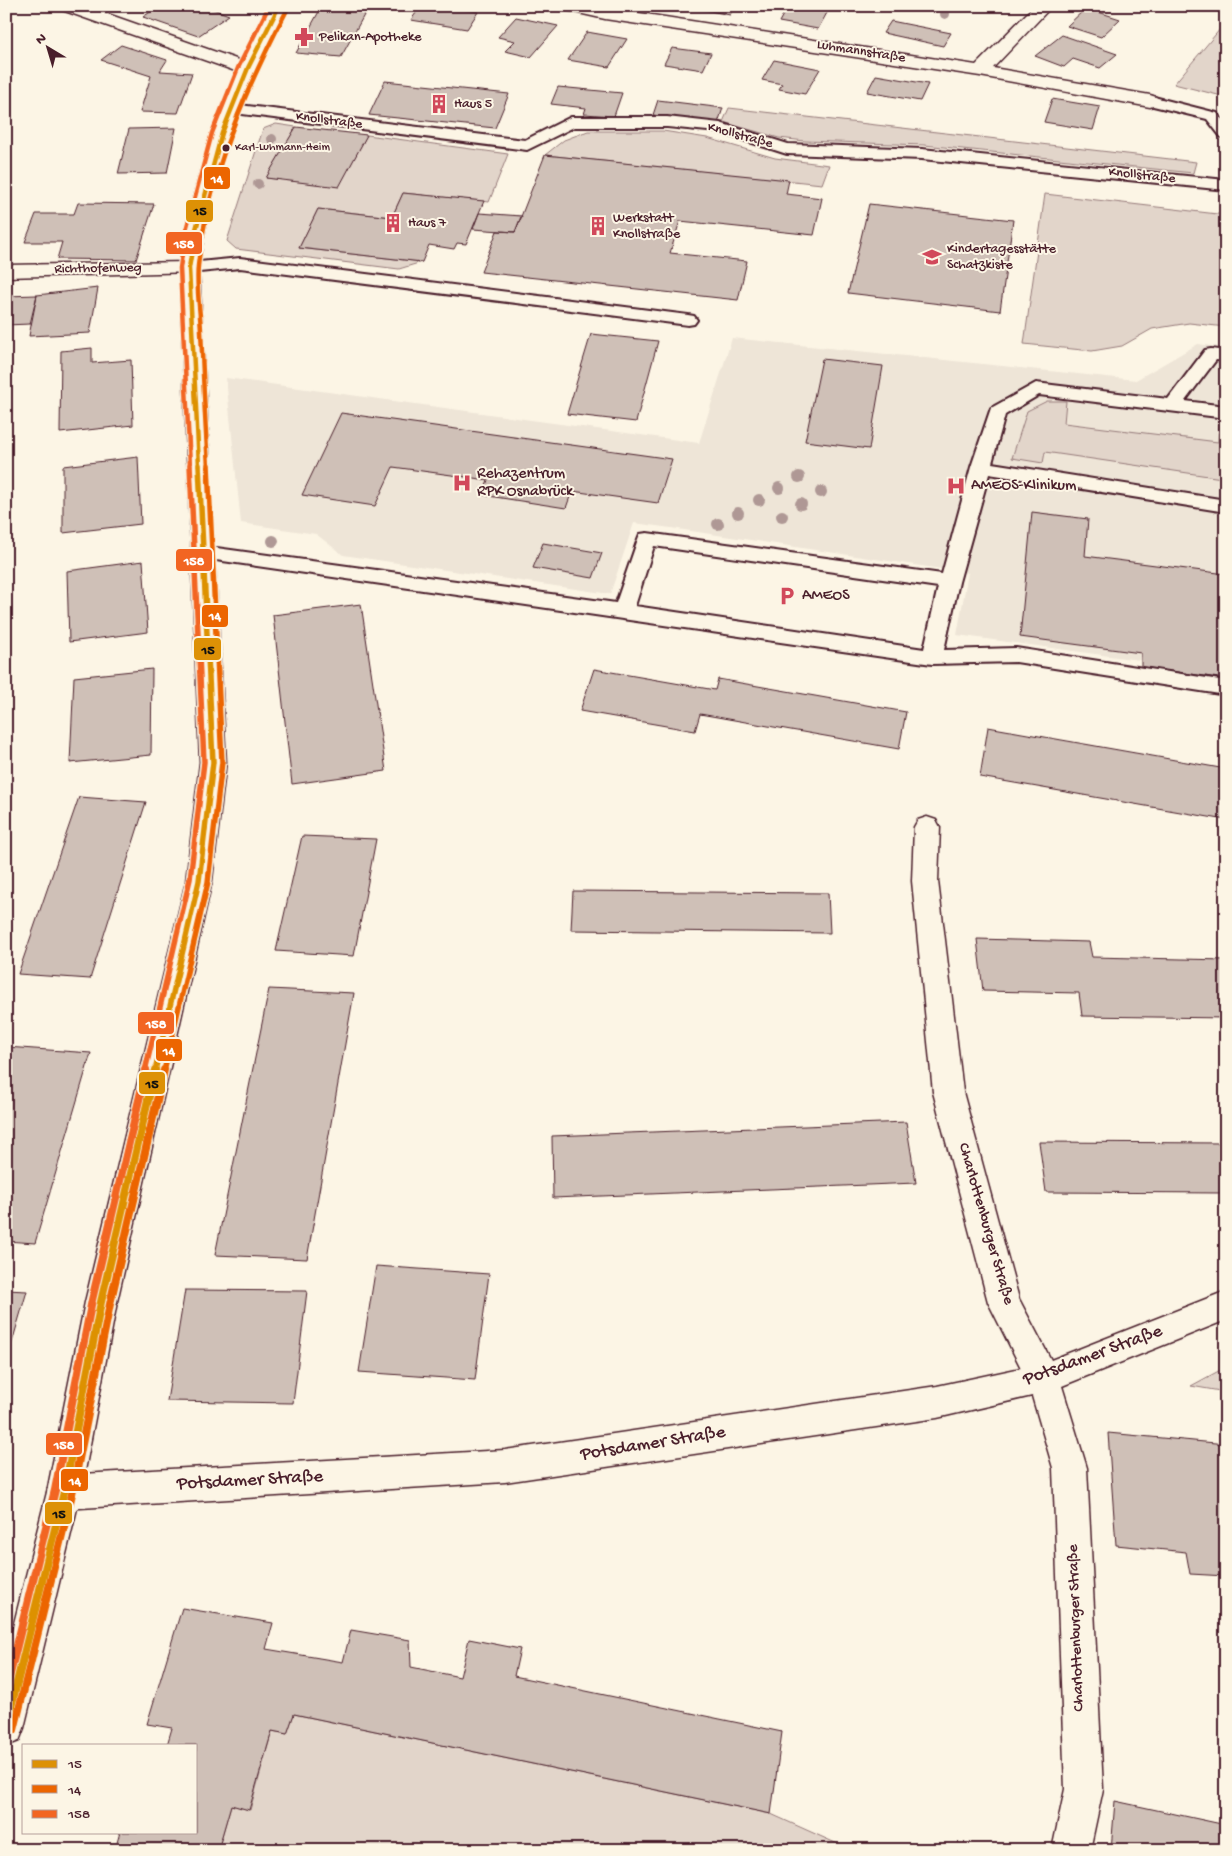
<svg xmlns="http://www.w3.org/2000/svg" width="1232" height="1856" viewBox="0 0 1232 1856" font-family="'Gochi Hand',sans-serif">
<style>
.built{fill:#eee5d7}
.green{fill:#e2d5ca;stroke:#967a7a}
.building{fill:#cfc0b7;stroke:#4a1f2b}
.lines{fill:none;stroke-linecap:round;stroke-linejoin:round}
.service-casing{stroke:#4a1f2b;stroke-width:4}
.minor-casing{stroke:#4a1f2b;stroke-width:3}
.tertiary-casing{stroke:#4a1f2b;stroke-width:3}
.service{fill:#fcf5e5;fill-rule:evenodd}
.minor{fill:#fcf5e5;fill-rule:evenodd}
.tertiary{fill:#fcf5e5;fill-rule:evenodd}
.bus-1-far2-casing{stroke:#fcf5e5;stroke-width:7}
.bus-1-far1-casing{stroke:#fcf5e5;stroke-width:9}
.bus-1-casing{stroke:#fcf5e5;stroke-width:11}
.bus-2-far2-casing{stroke:#fcf5e5;stroke-width:7}
.bus-2-far1-casing{stroke:#fcf5e5;stroke-width:9}
.bus-2-casing{stroke:#fcf5e5;stroke-width:11}
.bus-3-far2-casing{stroke:#fcf5e5;stroke-width:7}
.bus-3-far1-casing{stroke:#fcf5e5;stroke-width:9}
.bus-3-casing{stroke:#fcf5e5;stroke-width:11}
.bus-1-far2{stroke:#dd9106;stroke-width:4.5}
.bus-1-far1{stroke:#dd9106;stroke-width:5.5}
.bus-1{stroke:#dd9106;stroke-width:8}
.bus-2-far2{stroke:#ec6500;stroke-width:4.5}
.bus-2-far1{stroke:#ec6500;stroke-width:5.5}
.bus-2{stroke:#ec6500;stroke-width:8}
.bus-3-far2{stroke:#f26522;stroke-width:4.5}
.bus-3-far1{stroke:#f26522;stroke-width:5.5}
.bus-3{stroke:#f26522;stroke-width:8}
.tree{fill:#af9895}
.bus-dot{fill:#4a1f2b;stroke:#fcf5e5;stroke-width:2}
.labels{text-anchor:middle;dominant-baseline:central;stroke-width:4;stroke-linejoin:round;paint-order:stroke}
.far-bus-label{font-size:12px;fill:#4a1f2b;stroke:#fcf5e5;text-anchor:start}
.far-poi-label{font-size:14px;fill:#4a1f2b;stroke:#fcf5e5;text-anchor:start}
.far-street-label{font-size:14px;fill:#4a1f2b;stroke:#fcf5e5}
.poi-label{font-size:16px;fill:#4a1f2b;stroke:#fcf5e5;text-anchor:start}
.street-label{font-size:16px;fill:#4a1f2b;stroke:#fcf5e5}
.near-street-label{font-size:19px;fill:#4a1f2b;stroke:#fcf5e5}
.line-badge{stroke:#fcf5e5;stroke-width:2}
.badge-label{font-size:14px;text-anchor:middle;font-weight:bold;fill:#fff}
.pale-badge-label{font-size:14px;text-anchor:middle;font-weight:bold;fill:#111}
</style>
<rect width="100%" height="100%" fill="#fcf5e5"/>
<filter id="ink" filterUnits="userSpaceOnUse"><feTurbulence type="fractalNoise" baseFrequency=".02" numOctaves="2"/><feDisplacementMap in="SourceGraphic" scale="10" xChannelSelector="R" yChannelSelector="G"/><feConvolveMatrix kernelMatrix="1 2 1 2 8 2 1 2 1" color-interpolation-filters="sRGB"/></filter>
<g filter="url(#ink)">
<!-- built -->
<path class="built" d="M 732,338 L 1136,380 L 1198,344 L 1226,348 L 1226,672 L 957,635 L 968,573 L 671,528 L 634,523 L 610,594 L 343,555 L 316,534 L 241,523 L 226,378 L 699,443 Z"/>
<!-- green -->
<path class="green" d="M 1226,22 L 1226,97 L 1174,84 Z
M 729,108 L 1196,162 L 1193,173 L 924,145 L 805,141 L 779,138 L 723,122 Z
M 276,124 L 296,127 L 266,178 L 339,186 L 367,135 L 508,154 L 489,202 L 403,193 L 392,217 L 318,209 L 299,248 L 422,262 L 399,269 L 236,249 L 227,241 L 263,129 Z
M 588,131 L 663,131 L 707,138 L 775,158 L 829,165 L 822,184 L 545,155 L 564,140 Z
M 1045,194 L 1226,215 L 1226,327 L 1189,323 L 1152,329 L 1122,346 L 1092,351 L 1024,344 Z
M 1047,401 L 1066,401 L 1064,423 L 1218,442 L 1219,420 L 1226,421 L 1226,493 L 1222,492 L 1222,478 L 1045,452 L 1043,463 L 1012,458 L 1027,411 Z
M 1226,1367 L 1226,1392 L 1191,1386 Z
M 294,1714 L 771,1814 L 851,1850 L 218,1850 L 231,1805 L 250,1810 L 272,1731 L 287,1734 Z"/>
<!-- building -->
<path class="building" d="M 159,6 L 205,6 L 229,15 L 198,36 L 143,17 Z
M 322,6 L 369,6 L 341,57 L 296,53 Z
M 421,6 L 443,6 L 478,12 L 467,29 L 411,20 Z
M 685,6 L 734,6 L 730,15 Z
M 788,6 L 797,6 L 828,11 L 818,29 L 779,22 Z
M 1086,8 L 1120,19 L 1101,37 L 1067,26 Z
M 516,17 L 558,26 L 531,57 L 505,51 L 515,41 L 498,37 Z
M 891,21 L 951,33 L 943,46 L 883,33 Z
M 587,32 L 627,39 L 609,67 L 568,60 Z
M 1062,35 L 1117,54 L 1100,68 L 1073,59 L 1064,67 L 1035,56 Z
M 121,45 L 167,60 L 160,71 L 192,73 L 178,113 L 140,112 L 151,76 L 101,60 Z
M 672,48 L 711,53 L 703,70 L 664,64 Z
M 774,60 L 820,69 L 805,94 L 779,89 L 782,84 L 762,80 Z
M 876,75 L 928,84 L 920,101 L 867,92 Z
M 385,81 L 509,94 L 495,128 L 369,115 Z
M 558,87 L 622,93 L 614,116 L 584,114 L 586,108 L 551,104 Z
M 1052,99 L 1100,107 L 1093,130 L 1044,122 Z
M 658,100 L 723,108 L 718,123 L 653,115 Z
M 296,127 L 367,135 L 339,187 L 266,178 Z
M 176,128 L 167,173 L 118,174 L 129,129 Z
M 545,155 L 789,180 L 786,194 L 822,198 L 814,235 L 680,221 L 670,253 L 747,261 L 738,300 L 481,272 L 497,231 L 515,232 Z
M 403,193 L 484,201 L 466,244 L 457,243 L 454,249 L 429,245 L 422,262 L 299,248 L 318,209 L 392,217 Z
M 78,203 L 154,204 L 136,260 L 57,259 L 62,242 L 25,242 L 36,214 L 74,214 Z
M 869,204 L 1013,220 L 1000,311 L 848,293 Z
M 479,213 L 522,216 L 515,232 L 473,229 Z
M 98,288 L 90,333 L 29,336 L 37,295 Z
M 37,295 L 30,324 L 6,325 L 6,296 Z
M 591,334 L 658,341 L 636,422 L 567,414 Z
M 92,348 L 92,363 L 131,360 L 133,425 L 60,433 L 61,351 Z
M 822,359 L 883,366 L 869,449 L 805,441 Z
M 341,413 L 672,459 L 658,503 L 572,491 L 566,508 L 482,495 L 488,480 L 393,467 L 375,506 L 302,495 Z
M 138,457 L 141,524 L 63,533 L 63,466 Z
M 1032,512 L 1088,519 L 1085,556 L 1226,574 L 1226,679 L 1141,667 L 1141,653 L 1020,637 Z
M 543,543 L 602,553 L 593,578 L 533,568 Z
M 143,561 L 148,632 L 69,642 L 67,571 Z
M 361,604 L 386,771 L 292,784 L 273,615 Z
M 152,669 L 151,755 L 70,763 L 74,677 Z
M 594,669 L 715,690 L 718,679 L 906,712 L 899,749 L 700,714 L 695,731 L 580,711 Z
M 988,727 L 1226,769 L 1226,820 L 980,777 Z
M 79,797 L 146,802 L 90,979 L 18,974 Z
M 302,836 L 376,839 L 354,956 L 276,951 Z
M 573,891 L 828,893 L 830,933 L 571,930 Z
M 977,939 L 1089,942 L 1092,957 L 1226,960 L 1226,1018 L 1082,1016 L 1079,993 L 983,991 Z
M 269,989 L 354,993 L 307,1259 L 215,1255 Z
M 6,1047 L 91,1053 L 35,1243 L 6,1241 Z
M 906,1122 L 916,1183 L 553,1198 L 552,1136 Z
M 1039,1142 L 1226,1143 L 1226,1193 L 1046,1192 Z
M 376,1266 L 489,1274 L 475,1380 L 359,1372 Z
M 6,1290 L 27,1291 L 6,1363 Z
M 185,1290 L 307,1291 L 293,1403 L 167,1401 Z
M 1108,1433 L 1226,1444 L 1226,1576 L 1190,1574 L 1186,1552 L 1116,1545 Z
M 182,1608 L 273,1623 L 266,1649 L 343,1662 L 351,1630 L 410,1640 L 411,1667 L 460,1677 L 469,1639 L 520,1649 L 514,1676 L 782,1732 L 771,1814 L 294,1714 L 287,1734 L 272,1731 L 249,1810 L 231,1805 L 218,1850 L 115,1850 L 120,1832 L 196,1832 L 196,1745 L 167,1745 L 172,1728 L 147,1724 Z
M 1115,1801 L 1226,1825 L 1226,1850 L 1111,1850 Z"/>
<g class="lines">
<!-- service casing -->
<g class="service-casing">
<path id="service" d="M 1150,96 L 1217,113 L 1226,124 L 1226,139 L 1221,137 L 1207,119 L 1145,104 L 1142,101 Z
M 231,104 L 525,140 L 571,117 L 667,117 L 720,123 L 788,144 L 922,149 L 1226,180 L 1226,190 L 922,159 L 787,154 L 718,132 L 667,127 L 574,127 L 527,150 L 226,112 L 223,109 L 226,106 Z
M 240,258 L 688,315 L 694,316 L 697,320 L 694,324 L 688,325 L 240,268 L 189,273 L 183,272 L 181,268 L 183,264 L 189,263 Z
M 1211,349 L 1226,351 L 1226,361 L 1216,360 L 1185,401 L 1226,406 L 1226,418 L 1039,395 L 1005,415 L 992,463 L 1226,500 L 1226,512 L 989,474 L 959,582 L 944,650 L 1016,648 L 1226,681 L 1226,695 L 1016,662 L 932,664 L 202,558 L 195,557 L 192,552 L 195,547 L 202,546 L 616,603 L 638,539 L 640,534 L 647,533 L 942,574 L 971,467 L 991,408 L 1036,383 L 1168,399 L 1205,350 ZM 654,546 L 938,587 L 924,649 L 635,606 Z"/>
</g>
<!-- minor casing -->
<g class="minor-casing">
<path id="minor" d="M 60,6 L 85,6 L 253,65 L 256,69 L 253,73 L 241,73 L 62,10 Z
M 563,6 L 594,6 L 976,65 L 1034,6 L 1052,6 L 993,68 L 1150,95 L 1156,97 L 1159,101 L 1156,105 L 1150,107 L 980,76 L 605,19 L 565,10 Z
M 189,262 L 196,264 L 199,268 L 196,272 L 6,277 L 6,265 Z
M 927,817 L 936,820 L 940,827 L 938,881 L 963,1092 L 1019,1299 L 1051,1360 L 1226,1291 L 1226,1320 L 1062,1386 L 1087,1468 L 1103,1789 L 1090,1850 L 1052,1850 L 1065,1789 L 1053,1468 L 1032,1396 L 937,1418 L 505,1482 L 64,1509 L 52,1504 L 47,1492 L 52,1480 L 64,1475 L 505,1450 L 937,1386 L 1021,1368 L 988,1302 L 933,1092 L 912,881 L 914,827 L 918,820 Z"/>
</g>
<!-- tertiary casing -->
<g class="tertiary-casing">
<path id="tertiary" d="M 270,6 L 288,6 C 243,88 211,176 199,268 L 226,762 L 212,881 L 117,1302 L 81,1492 L 24,1728 L 19,1741 L 6,1746 L 6,1655 L 47,1492 L 85,1302 L 186,881 L 200,762 L 179,268 C 192,175 225,88 270,6 Z"/>
</g>
<!-- service -->
<use href="#service" class="service"/>
<!-- minor -->
<use href="#minor" class="minor"/>
<!-- tertiary -->
<use href="#tertiary" class="tertiary"/>
<!-- bus-1-far2 casing -->
<g class="bus-1-far2-casing">
<path id="bus-1-far2" d="M 199,466 L 189,268 L 195,233 L 222,133 L 248,68 L 279,6"/>
</g>
<!-- bus-1-far1 casing -->
<g class="bus-1-far1-casing">
<path id="bus-1-far1" d="M 155,1071 L 199,881 L 213,762 L 199,465"/>
</g>
<!-- bus-1 casing -->
<g class="bus-1-casing">
<path id="bus-1" d="M 6,1727 L 64,1492 L 101,1302 L 155,1070"/>
</g>
<!-- bus-2-far2 casing -->
<g class="bus-2-far2-casing">
<path id="bus-2-far2" d="M 208,466 C 205,421 203,376 201,330 C 200,310 196,287 198,266 C 208,176 245,90 287,10"/>
</g>
<!-- bus-2-far1 casing -->
<g class="bus-2-far1-casing">
<path id="bus-2-far1" d="M 164,1071 L 208,882 L 222,762 L 208,465"/>
</g>
<!-- bus-2 casing -->
<g class="bus-2-casing">
<path id="bus-2" d="M 14,1730 L 72,1494 L 110,1304 L 164,1070"/>
</g>
<!-- bus-3-far2 casing -->
<g class="bus-3-far2-casing">
<path id="bus-3-far2" d="M 190,466 L 180,268 L 185,234 L 212,133 L 238,68 L 269,6"/>
</g>
<!-- bus-3-far1 casing -->
<g class="bus-3-far1-casing">
<path id="bus-3-far1" d="M 145,1071 L 190,879 L 204,762 L 190,465"/>
</g>
<!-- bus-3 casing -->
<g class="bus-3-casing">
<path id="bus-3" d="M 6,1690 L 55,1490 L 92,1300 L 146,1070"/>
</g>
<!-- bus-1-far2 -->
<use href="#bus-1-far2" class="bus-1-far2"/>
<!-- bus-1-far1 -->
<use href="#bus-1-far1" class="bus-1-far1"/>
<!-- bus-1 -->
<use href="#bus-1" class="bus-1"/>
<!-- bus-2-far2 -->
<use href="#bus-2-far2" class="bus-2-far2"/>
<!-- bus-2-far1 -->
<use href="#bus-2-far1" class="bus-2-far1"/>
<!-- bus-2 -->
<use href="#bus-2" class="bus-2"/>
<!-- bus-3-far2 -->
<use href="#bus-3-far2" class="bus-3-far2"/>
<!-- bus-3-far1 -->
<use href="#bus-3-far1" class="bus-3-far1"/>
<!-- bus-3 -->
<use href="#bus-3" class="bus-3"/>
</g>
<!-- trees -->
<g class="tree">
<circle cx="945" cy="14" r="5"/>
<circle cx="272" cy="139" r="5"/>
<circle cx="258" cy="184" r="5"/>
<circle cx="799" cy="477" r="6"/>
<circle cx="779" cy="488" r="6"/>
<circle cx="821" cy="492" r="6"/>
<circle cx="759" cy="500" r="6"/>
<circle cx="801" cy="504" r="6"/>
<circle cx="738" cy="513" r="6"/>
<circle cx="782" cy="516" r="6"/>
<circle cx="718" cy="524" r="6"/>
<circle cx="273" cy="541" r="6"/>
</g>
</g>
<!-- icons -->
<defs>
<g id="pharmacy-bare" transform="scale(1.5)"><path d="M-2-6h4v4h4v4h-4v4h-4v-4h-4v-4h4Z" fill="#d1495b" stroke="#fcf5e5" stroke-width="2.5" paint-order="stroke"/></g>
<g id="building-bare" transform="scale(1.5)"><path d="M-4-6H4V6H1V3H-1V6H-4ZM-2.5-4.3h1.7v1.8h-1.7ZM.8-4.3h1.7v1.8H.8ZM-2.5-1h1.7V.8h-1.7ZM.8-1h1.7V.8H.8Z" fill="#d1495b" stroke="#fcf5e5" stroke-width="2.5" paint-order="stroke"/></g>
<g id="school-bare" transform="scale(1.5)"><path d="M0-5L7-2L0 1L-7-2ZM-4 1L0 2.5L4 1V4Q0 6-4 4Z" fill="#d1495b" stroke="#fcf5e5" stroke-width="2.5" paint-order="stroke"/></g>
<g id="hospital-bare" transform="scale(1.5)"><path d="M-5-5h3v3.5h4V-5h3V5h-3V1.5h-4V5h-3Z" fill="#d1495b" stroke="#fcf5e5" stroke-width="2.5" paint-order="stroke"/></g>
<g id="parking-bare" transform="scale(1.5)"><path d="M-3.5-5.5H1a3.5 3.5 0 0 1 0 7H-1V5.5H-3.5ZM-1-3.4V-.6H.8a1.4 1.4 0 0 0 0-2.8Z" fill="#d1495b" stroke="#fcf5e5" stroke-width="2.5" paint-order="stroke"/></g>
</defs>
<g fill-rule="evenodd">
<use href="#pharmacy-bare" x="304" y="37"/>
<use href="#building-bare" x="439" y="104"/>
<use href="#building-bare" x="393" y="223"/>
<use href="#building-bare" x="598" y="226"/>
<use href="#school-bare" x="932" y="257"/>
<use href="#hospital-bare" x="462" y="483"/>
<use href="#hospital-bare" x="956" y="486"/>
<use href="#parking-bare" x="787" y="596"/>
</g>
<!-- markers -->
<circle class="bus-dot" cx="226" cy="148" r="4.5"/>
<g class="labels">
<!-- far-bus labels -->
<g class="far-bus-label">
<text x="235" y="148">Karl-Luhmann-Heim</text>
</g>
<!-- far-poi labels -->
<g class="far-poi-label">
<text x="319" y="37">Pelikan-Apotheke</text>
<text x="454" y="104">Haus 5</text>
<text x="613" y="218">Werkstatt<tspan x="613" dy="16">Knollstraße</tspan></text>
<text x="408" y="223">Haus 7</text>
<text x="947" y="249">Kindertagesstätte<tspan x="947" dy="16">Schatzkiste</tspan></text>
</g>
<!-- far-street labels -->
<g class="far-street-label">
<text transform="translate(861 52) rotate(9)">Luhmannstraße</text>
<text transform="translate(329 121) rotate(7)">Knollstraße</text>
<text transform="translate(740 136) rotate(15)">Knollstraße</text>
<text transform="translate(1142 176) rotate(6)">Knollstraße</text>
<text transform="translate(98 269) rotate(-1)">Richthofenweg</text>
</g>
<!-- poi labels -->
<g class="poi-label">
<text x="477" y="474">Rehazentrum<tspan x="477" dy="18">RPK Osnabrück</tspan></text>
<text x="971" y="486">AMEOS-Klinikum</text>
<text x="802" y="596">AMEOS</text>
</g>
<!-- street labels -->
<g class="street-label">
<text transform="translate(985 1224) rotate(74)">Charlottenburger Straße</text>
<text transform="translate(1077 1628) rotate(-92)">Charlottenburger Straße</text>
</g>
<!-- near-street labels -->
<g class="near-street-label">
<text transform="translate(1093 1356) rotate(-20)">Potsdamer Straße</text>
<text transform="translate(653 1444) rotate(-9)">Potsdamer Straße</text>
<text transform="translate(250 1481) rotate(-3)">Potsdamer Straße</text>
</g>
</g>
<g class="line-badge">
<rect x="203" y="166" width="28" height="24" rx="5" fill="#ec6500"/>
<rect x="185" y="199" width="29" height="24" rx="5" fill="#dd9106"/>
<rect x="165" y="231" width="38" height="24" rx="5" fill="#f26522"/>
<rect x="175" y="548" width="38" height="24" rx="5" fill="#f26522"/>
<rect x="201" y="604" width="28" height="24" rx="5" fill="#ec6500"/>
<rect x="193" y="637" width="29" height="24" rx="5" fill="#dd9106"/>
<rect x="137" y="1011" width="38" height="24" rx="5" fill="#f26522"/>
<rect x="155" y="1038" width="28" height="24" rx="5" fill="#ec6500"/>
<rect x="138" y="1071" width="28" height="24" rx="5" fill="#dd9106"/>
<rect x="45" y="1432" width="38" height="24" rx="5" fill="#f26522"/>
<rect x="60" y="1468" width="29" height="24" rx="5" fill="#ec6500"/>
<rect x="44" y="1501" width="29" height="24" rx="5" fill="#dd9106"/>
</g>
<g class="badge-label">
<text x="217" y="183">14</text>
<text x="184" y="248">158</text>
<text x="194" y="565">158</text>
<text x="215" y="620">14</text>
<text x="156" y="1028">158</text>
<text x="169" y="1055">14</text>
<text x="64" y="1449">158</text>
<text x="75" y="1485">14</text>
</g>
<g class="pale-badge-label">
<text x="200" y="215">15</text>
<text x="208" y="654">15</text>
<text x="152" y="1088">15</text>
<text x="59" y="1518">15</text>
</g>
<!-- margin -->
<rect width="1232" height="1856" fill="none" stroke="#fcf5e5" stroke-width="25"/>
<rect x="12" y="12" width="1207" height="1831" fill="none" stroke="#4a1f2b" stroke-width="2" filter="url(#ink)"/>
<!-- legend -->
<rect x="22" y="1744" width="175" height="90" fill="#fcf5e5" stroke="#b59f9b"/>
<rect x="32" y="1760" width="25" height="8" fill="#dd9106" stroke="#b59f9b"/>
<text x="68" y="1768" font-size="15" fill="#4a1f2b">15</text>
<rect x="32" y="1785" width="25" height="8" fill="#ec6500" stroke="#b59f9b"/>
<text x="68" y="1794" font-size="15" fill="#4a1f2b">14</text>
<rect x="32" y="1810" width="25" height="8" fill="#f26522" stroke="#b59f9b"/>
<text x="68" y="1818" font-size="15" fill="#4a1f2b">158</text>
<!-- north arrow -->
<g transform="translate(48 48) rotate(322)" stroke="#fcf5e5" stroke-width="4" paint-order="stroke">
<path d="M0-4L9 19L0 12L-9 19Z" fill="#4a1f2b"/>
<text y="-8" font-size="14" font-weight="bold" text-anchor="middle" fill="#4a1f2b">N</text>
</g>
</svg>
